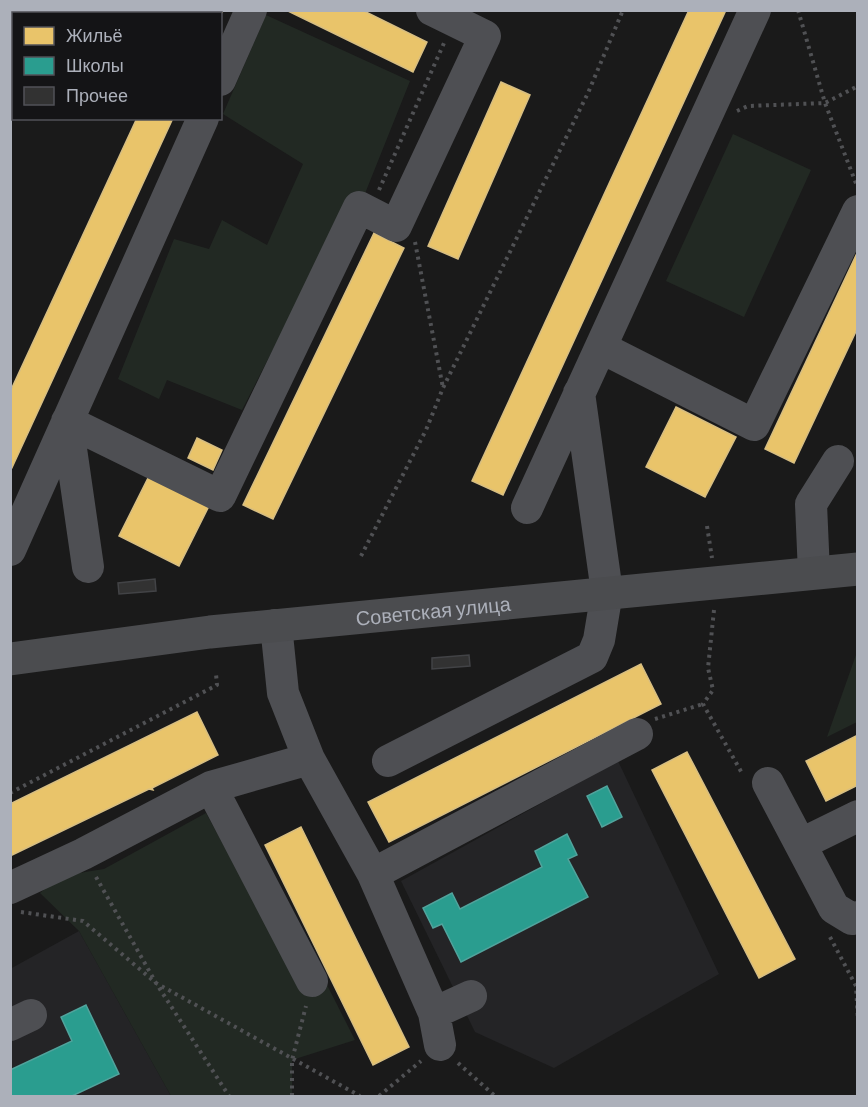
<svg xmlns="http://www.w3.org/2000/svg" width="868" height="1107" viewBox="0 0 868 1107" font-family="Barlow,sans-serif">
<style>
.built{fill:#242426}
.green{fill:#222923}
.homes{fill:#e9c46a;stroke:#d7be82;stroke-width:1.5}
.schools{fill:#2a9d8f;stroke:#51a39c;stroke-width:1.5}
.building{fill:#323232;stroke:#424346;stroke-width:1.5}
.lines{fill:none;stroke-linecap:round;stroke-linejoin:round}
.path{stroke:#505154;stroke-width:4;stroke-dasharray:3 4.5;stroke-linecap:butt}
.minor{stroke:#4e4f53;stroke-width:32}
.major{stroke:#4b4c4f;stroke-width:33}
.labels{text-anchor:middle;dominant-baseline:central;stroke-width:6;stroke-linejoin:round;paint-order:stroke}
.street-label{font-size:20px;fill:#acb0ba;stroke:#141416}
</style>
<rect width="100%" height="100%" fill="#1a1a1a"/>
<!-- built -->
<path class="built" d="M 618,761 L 719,974 L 554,1068 L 475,1032 L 401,881 Z
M 79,931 L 171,1096 L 11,1096 L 10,969 Z"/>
<!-- green -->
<path class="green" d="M 266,15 L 410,81 L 364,196 L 350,199 L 242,410 L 167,380 L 159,399 L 118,379 L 174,239 L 209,249 L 222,220 L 267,245 L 303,164 L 223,114 Z
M 733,134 L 811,170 L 744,317 L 666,281 Z
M 857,652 L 857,722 L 827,737 Z
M 206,813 L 269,928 L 292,916 L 355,1040 L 292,1060 L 292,1096 L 171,1096 L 79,931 L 40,893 L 60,876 L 104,869 Z"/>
<!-- homes -->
<path class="homes" d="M 186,10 L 222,10 L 223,11 L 220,15 L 185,14 Z
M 286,10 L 362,10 L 427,42 L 413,72 Z
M 689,10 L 726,10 L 503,495 L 472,481 Z
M 501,82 L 530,95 L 458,259 L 428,246 Z
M 137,118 L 173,118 L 10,472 L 10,392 Z
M 374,233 L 404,248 L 273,519 L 243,505 Z
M 858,251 L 858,327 L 794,463 L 765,449 Z
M 676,407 L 736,437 L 705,497 L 646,467 Z
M 197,438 L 222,450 L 213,470 L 188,458 Z
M 151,472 L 211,502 L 179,566 L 119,536 Z
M 641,664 L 661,704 L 389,842 L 368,802 Z
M 197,712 L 218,755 L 152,788 L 153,790 L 149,789 L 10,856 L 10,804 Z
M 858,735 L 858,785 L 826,801 L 806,761 Z
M 687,752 L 795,959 L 759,978 L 652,770 Z
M 301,827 L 409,1047 L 373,1065 L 265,845 Z"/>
<!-- schools -->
<path class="schools" d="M 607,786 L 622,817 L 602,827 L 587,796 Z
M 567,834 L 577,855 L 568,859 L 588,897 L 461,962 L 442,924 L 433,928 L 423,908 L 452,893 L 460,909 L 542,867 L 535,851 Z
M 86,1005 L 119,1074 L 72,1096 L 10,1096 L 10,1070 L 72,1041 L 61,1017 Z"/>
<!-- building -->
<path class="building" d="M 155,579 L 156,591 L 119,594 L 118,583 Z
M 469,655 L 470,666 L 432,669 L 432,658 Z"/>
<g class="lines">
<!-- path -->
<path class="path" d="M 798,10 L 825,103 L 857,186
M 34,14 L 36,10
M 138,14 L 139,10
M 10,39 L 14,36
M 10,91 L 14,90
M 737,111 L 748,106 L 825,103 L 858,86
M 379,190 L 444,43
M 415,242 L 443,388
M 707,526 L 712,558
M 361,556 L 426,430 L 443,388 L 588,93 L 623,10
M 714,610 L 708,668 L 713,690 L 703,704 L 743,775
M 655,719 L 703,704
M 10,793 L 217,685 L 216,674
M 96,877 L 156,983 L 229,1096
M 21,912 L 83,921 L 156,983 L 360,1096
M 830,937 L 856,986 L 858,1020
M 458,1063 L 495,1096
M 292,1096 L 292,1060 L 306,1006
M 379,1096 L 421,1061"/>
<!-- minor -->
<path class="minor" d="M 220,80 L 251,10
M 602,348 L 754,425 L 858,211
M 527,508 L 755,10
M 10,550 L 203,118
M 88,567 L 67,421 L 220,496 L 359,207 L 396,226 L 485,36 L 432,10
M 814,573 L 811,504 L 838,461
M 276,625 L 283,693 L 309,759 L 373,874 L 637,734
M 388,761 L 592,657 L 599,640 L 607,592 L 579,393
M 768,783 L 834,908 L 852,919 L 858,917
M 211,787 L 312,981
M 801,844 L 858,816
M 373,874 L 434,1013 L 440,1045
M 10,888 L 83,854 L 211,787 L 309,759
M 434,1013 L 471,996
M 10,1025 L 31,1015"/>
<!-- major -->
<path class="major" id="s1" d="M 10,659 L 210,632 L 858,569"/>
</g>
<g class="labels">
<!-- street labels -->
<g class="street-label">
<text stroke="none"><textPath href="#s1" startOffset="426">Советская улица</textPath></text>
</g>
</g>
<!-- border -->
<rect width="868" height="1107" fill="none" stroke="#acb0ba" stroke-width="24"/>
<!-- legend -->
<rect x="12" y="12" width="210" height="108" fill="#141416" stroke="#515258" stroke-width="1.5"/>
<rect x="24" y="27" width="30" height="18" fill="#e9c46a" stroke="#515258" stroke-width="1.5"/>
<text x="66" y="42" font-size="18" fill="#acb0ba">Жильё</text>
<rect x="24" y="57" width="30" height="18" fill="#2a9d8f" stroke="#515258" stroke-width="1.5"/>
<text x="66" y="72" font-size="18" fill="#acb0ba">Школы</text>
<rect x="24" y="87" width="30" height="18" fill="#323232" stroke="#515258" stroke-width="1.5"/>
<text x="66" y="102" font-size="18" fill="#acb0ba">Прочее</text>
</svg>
